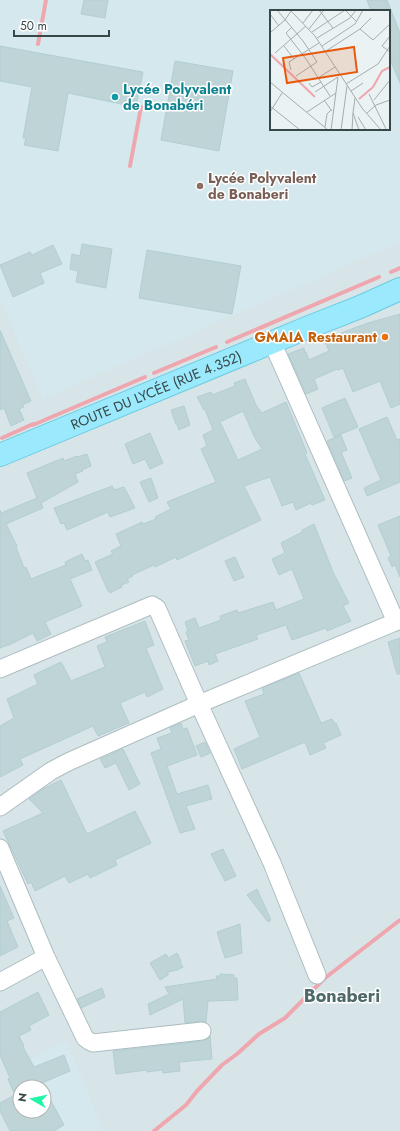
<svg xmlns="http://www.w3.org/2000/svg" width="400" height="1131" viewBox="0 0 400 1131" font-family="Jost,sans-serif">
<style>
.residential{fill:#d8e5e8;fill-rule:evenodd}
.education{fill:#d4e8ed;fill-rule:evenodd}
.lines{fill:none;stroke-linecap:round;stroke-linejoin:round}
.stream{stroke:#efa7af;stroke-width:4}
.building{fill:#bfd4d6;stroke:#b2ced1;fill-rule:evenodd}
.minor-casing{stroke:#acbdc0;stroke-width:19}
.major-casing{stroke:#6acce2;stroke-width:24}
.minor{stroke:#fff;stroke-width:17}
.major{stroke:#9be9fc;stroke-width:22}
.culture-dot{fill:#0f9aa8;stroke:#fff;stroke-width:1.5}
.education-dot{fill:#8d6e63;stroke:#fff;stroke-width:1.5}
.food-dot{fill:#e8710a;stroke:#fff;stroke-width:1.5}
.labels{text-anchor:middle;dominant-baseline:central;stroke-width:3;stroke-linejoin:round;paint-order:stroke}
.culture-label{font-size:14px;font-weight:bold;fill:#0d838f;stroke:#fff;text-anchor:start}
.education-label{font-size:14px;font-weight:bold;fill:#785e54;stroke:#fff;text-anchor:start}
.food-label{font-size:14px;font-weight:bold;fill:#c56008;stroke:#fff;text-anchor:end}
.street-label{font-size:14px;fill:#384748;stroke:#fff}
.district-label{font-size:18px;font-weight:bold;fill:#4f696b;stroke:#fff}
.inset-river{fill:none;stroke:#efa7af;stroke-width:2}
.inset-road{fill:none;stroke:#a3aeaf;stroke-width:1}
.view{fill:#e8590c;fill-opacity:0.15;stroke:#e8590c;stroke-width:2}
.inset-edge{fill:none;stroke:#384748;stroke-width:2}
</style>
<rect width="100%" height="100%" fill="#eaf2f4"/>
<!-- residential -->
<path class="residential" d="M 0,0 L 400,0 L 400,1131 L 0,1131 ZM 271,11 L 389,11 L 389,129 L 271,129 ZM 20,1087 L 44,1087 L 44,1111 L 20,1111 Z"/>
<!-- education -->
<path class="education" d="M 0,0 L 400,0 L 400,242 L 43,399 L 0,299 ZM 271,11 L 389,11 L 389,129 L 271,129 Z
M 66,1042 L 78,1068 L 103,1131 L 10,1131 L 0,1111 L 0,1103 L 14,1095 L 8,1079 L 10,1078 L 7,1071 L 20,1066 L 30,1059 ZM 20,1087 L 44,1087 L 44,1111 L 20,1111 Z"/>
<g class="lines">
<!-- stream -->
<path class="stream" d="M 38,44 L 46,0
M 130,166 L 141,107
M 391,272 L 400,268
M 227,342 L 379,277
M 154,373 L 216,347
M 33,425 L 145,377
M 2,438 L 33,424
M 154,1131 L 186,1105 L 197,1091 L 222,1065 L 237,1054 L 259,1034 L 285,1018 L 325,978 L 400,920"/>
</g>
<!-- building -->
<path class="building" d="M 84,0 L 108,0 L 105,18 L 81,14 Z
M 367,0 L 387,0 L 400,33 L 400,83 L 389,57 L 389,11 L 371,11 Z
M 0,46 L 143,72 L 136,107 L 68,93 L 58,151 L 24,145 L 26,138 L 23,138 L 32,87 L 0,81 Z
M 175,61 L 233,71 L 219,151 L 161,140 Z
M 82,244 L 112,249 L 106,288 L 76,282 L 78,271 L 70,269 L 72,254 L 80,256 Z
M 53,245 L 62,264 L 40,273 L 44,283 L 13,297 L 0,265 L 30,252 L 32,255 Z
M 147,250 L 241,266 L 232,314 L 139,298 Z
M 400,314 L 400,404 L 391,408 L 380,381 L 353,392 L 343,368 L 338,370 L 337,369 L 314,379 L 318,389 L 306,394 L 288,354 L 304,348 L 305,352 L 306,352 L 309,360 L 329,351 L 325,342 L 342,335 L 341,333 L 368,323 Z
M 0,330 L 31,401 L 22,405 L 24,407 L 19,409 L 24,420 L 11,426 L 4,408 L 0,410 Z
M 245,379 L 256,405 L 262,413 L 286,402 L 307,453 L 305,454 L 325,500 L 312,505 L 311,503 L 296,510 L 293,502 L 282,506 L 270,477 L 244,486 L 261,520 L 177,560 L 176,557 L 155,567 L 154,565 L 132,575 L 133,576 L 127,579 L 129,582 L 121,585 L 122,587 L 110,593 L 109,591 L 108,591 L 95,562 L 113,554 L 111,551 L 121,546 L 116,534 L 142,522 L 143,524 L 156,519 L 155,517 L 171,509 L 167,502 L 216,482 L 201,449 L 207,446 L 203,435 L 213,430 L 205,409 L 204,410 L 197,397 L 211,392 L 212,395 L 235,386 L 234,383 ZM 243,411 L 255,438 L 262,449 L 238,460 L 220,422 Z
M 345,398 L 358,427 L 334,437 L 322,408 Z
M 184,406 L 190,425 L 179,430 L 177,424 L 176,424 L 171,410 Z
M 387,417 L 397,440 L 400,439 L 400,482 L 367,496 L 364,488 L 381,480 L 359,429 Z
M 150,433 L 163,463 L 150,469 L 145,459 L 133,464 L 125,444 Z
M 341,435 L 347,450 L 341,452 L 352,478 L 344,481 L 327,441 Z
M 87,454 L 91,466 L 82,470 L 83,471 L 75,474 L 78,482 L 41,503 L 43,508 L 6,524 L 17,546 L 16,547 L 24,568 L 26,567 L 31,579 L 66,565 L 65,562 L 82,554 L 85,561 L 88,560 L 92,570 L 70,579 L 82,606 L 45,622 L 51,634 L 37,641 L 33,633 L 9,645 L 8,645 L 0,648 L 0,510 L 1,513 L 37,498 L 27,473 L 63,458 L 64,461 L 77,456 L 77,457 Z
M 151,478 L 158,498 L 149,502 L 140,482 Z
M 112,486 L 114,490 L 124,487 L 135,508 L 110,517 L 108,512 L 67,530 L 64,523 L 61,524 L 54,508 Z
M 400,516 L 400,577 L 395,565 L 392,567 L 388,558 L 391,556 L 378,525 Z
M 314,524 L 333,572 L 349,603 L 343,606 L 351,621 L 327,631 L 326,628 L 292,640 L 286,625 L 256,635 L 258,639 L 215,654 L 218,661 L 209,665 L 208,661 L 195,666 L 185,641 L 189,640 L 186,632 L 188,631 L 185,622 L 195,618 L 199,628 L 221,620 L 220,616 L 237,610 L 238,613 L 273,602 L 276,610 L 304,599 L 292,569 L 279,575 L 272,559 L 285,553 L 281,543 L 302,532 L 302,530 Z
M 235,557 L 244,577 L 234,581 L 225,561 Z
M 145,621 L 154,645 L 146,648 L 163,689 L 147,697 L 145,692 L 120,703 L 129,723 L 98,736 L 93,726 L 20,759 L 23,765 L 0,777 L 0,726 L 14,718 L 7,699 L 38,684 L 34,675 L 61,662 L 71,681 L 105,667 L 97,646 L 107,642 L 105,637 Z
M 400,638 L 400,674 L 397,674 L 388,642 Z
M 299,673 L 321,723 L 332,719 L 335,724 L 336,723 L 341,735 L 323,743 L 326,748 L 310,755 L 305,742 L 242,769 L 234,749 L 260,737 L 245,701 L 264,694 L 262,688 Z
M 181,723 L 183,729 L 187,728 L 197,755 L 167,766 L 177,794 L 208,785 L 212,799 L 186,806 L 195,829 L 180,833 L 151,753 L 161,749 L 157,738 L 172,733 L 170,728 Z
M 205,742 L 210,753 L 201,757 L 196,746 Z
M 123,749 L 140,784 L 129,790 L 116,763 L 105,768 L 100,759 Z
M 61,780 L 87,834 L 135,811 L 151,843 L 115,860 L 117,865 L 90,878 L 88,874 L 69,883 L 65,876 L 35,891 L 31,882 L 28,884 L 3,831 L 43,813 L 29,799 L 43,789 Z
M 223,849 L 236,876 L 225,881 L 211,854 Z
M 0,886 L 14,918 L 7,921 L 18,947 L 0,956 Z
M 257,889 L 271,920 L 268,922 L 247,895 Z
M 240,924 L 242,953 L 225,958 L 217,932 Z
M 177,953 L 181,961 L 180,962 L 183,967 L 177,970 L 168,972 L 168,975 L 160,980 L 150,963 L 166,954 L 168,958 Z
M 220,974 L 234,975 L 234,978 L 237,978 L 238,1000 L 208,1001 L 206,1022 L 201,1021 L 185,1023 L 183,999 L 150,1015 L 148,1004 L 169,994 L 165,987 L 217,979 L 216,976 L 221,976 Z
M 102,988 L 105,997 L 81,1008 L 77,999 Z
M 38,992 L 49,1015 L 29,1026 L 31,1030 L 19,1036 L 24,1046 L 23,1047 L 34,1067 L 64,1055 L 70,1071 L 42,1083 L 44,1087 L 20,1087 L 20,1111 L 44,1111 L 44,1088 L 64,1125 L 54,1131 L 10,1131 L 0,1111 L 0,1103 L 15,1095 L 8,1079 L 10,1078 L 0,1055 L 0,1012 Z
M 210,1036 L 212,1059 L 179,1062 L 180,1071 L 163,1073 L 162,1070 L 147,1072 L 147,1070 L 116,1074 L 113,1051 L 203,1041 L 208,1039 Z"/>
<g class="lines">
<!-- minor casing -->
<g class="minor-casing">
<path id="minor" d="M 272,342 L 396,622
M 0,669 L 152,605 L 157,608 L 199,704 L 272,863 L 317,975
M 0,807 L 51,771 L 68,762 L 199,704 L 400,620
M 0,848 L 46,957 L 85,1038 L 89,1041 L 93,1043 L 202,1031
M 0,982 L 46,957"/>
</g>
<!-- major casing -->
<g class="major-casing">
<g id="major">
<path id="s1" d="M 0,455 L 309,327 L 360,307 L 400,289"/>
</g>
</g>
<!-- minor -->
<use href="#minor" class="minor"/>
<!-- major -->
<use href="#major" class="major"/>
</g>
<!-- markers -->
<circle class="culture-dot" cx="115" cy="97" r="4"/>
<circle class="education-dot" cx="200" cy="186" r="4"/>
<circle class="food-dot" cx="385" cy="337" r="4"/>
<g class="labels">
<!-- culture labels -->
<g class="culture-label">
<text x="123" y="89">Lycée Polyvalent<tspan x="123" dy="16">de Bonabéri</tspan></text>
</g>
<!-- education labels -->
<g class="education-label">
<text x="208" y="178">Lycée Polyvalent<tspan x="208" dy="16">de Bonaberi</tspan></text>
</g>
<!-- food labels -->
<g class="food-label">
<text x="377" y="337">GMAIA Restaurant</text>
</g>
<!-- street labels -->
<g class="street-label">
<text stroke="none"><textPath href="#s1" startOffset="169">ROUTE DU LYCÉE (RUE 4.352)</textPath></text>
</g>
<!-- district labels -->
<g class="district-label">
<text x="342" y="996">Bonaberi</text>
</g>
</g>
<!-- overview -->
<g transform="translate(270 10)">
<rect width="120" height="120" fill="#eaf2f4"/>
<path class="inset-river" d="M 0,44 L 45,87M 89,89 L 103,77 L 112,61 L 120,57"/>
<path class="inset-road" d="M 7,0 L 33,31 L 47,52 L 26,66M 20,0 L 45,26 L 92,98 L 111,120M 49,0 L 63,18M 75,0 L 87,12M 0,4 L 9,16M 33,13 L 43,0M 22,17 L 16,23 L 36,49 L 60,86M 39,19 L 54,0M 90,19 L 103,30 L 120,14M 1,22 L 15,10 L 21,1M 42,22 L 75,0M 120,26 L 112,36 L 120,42M 47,28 L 80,8 L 86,0M 14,36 L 24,49M 52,36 L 85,14 L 93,0M 56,41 L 90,19 L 101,8M 5,43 L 36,16M 21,60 L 19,52 L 49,33M 48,68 L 65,57M 0,72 L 58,120M 39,73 L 42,77 L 51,72M 76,74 L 108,54 L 120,36M 81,81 L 93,73M 45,82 L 68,67M 99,84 L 116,119M 85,88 L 83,103 L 89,120M 54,90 L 62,101M 104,90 L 120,70M 0,96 L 30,120M 0,102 L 12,83M 37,102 L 66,83M 97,103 L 106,95 L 120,90M 88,107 L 96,120M 55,117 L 57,104 L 61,100M 61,120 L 68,67M 71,120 L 77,76M 82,120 L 83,103"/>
<path class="view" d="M 84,37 L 87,62 L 17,73 L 13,48 Z"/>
<rect width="120" height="120" class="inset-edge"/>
</g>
<!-- north arrow -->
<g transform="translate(32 1099) rotate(279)"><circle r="19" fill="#ffffff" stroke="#afb5b6"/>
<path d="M0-3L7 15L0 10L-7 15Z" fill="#1ff6a7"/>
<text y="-6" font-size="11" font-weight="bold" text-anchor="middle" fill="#384748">N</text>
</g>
<!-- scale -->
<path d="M14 30v6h95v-6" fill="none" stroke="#384748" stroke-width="2"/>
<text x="20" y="30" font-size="12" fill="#384748" stroke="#ffffff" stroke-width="3" paint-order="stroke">50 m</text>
</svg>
